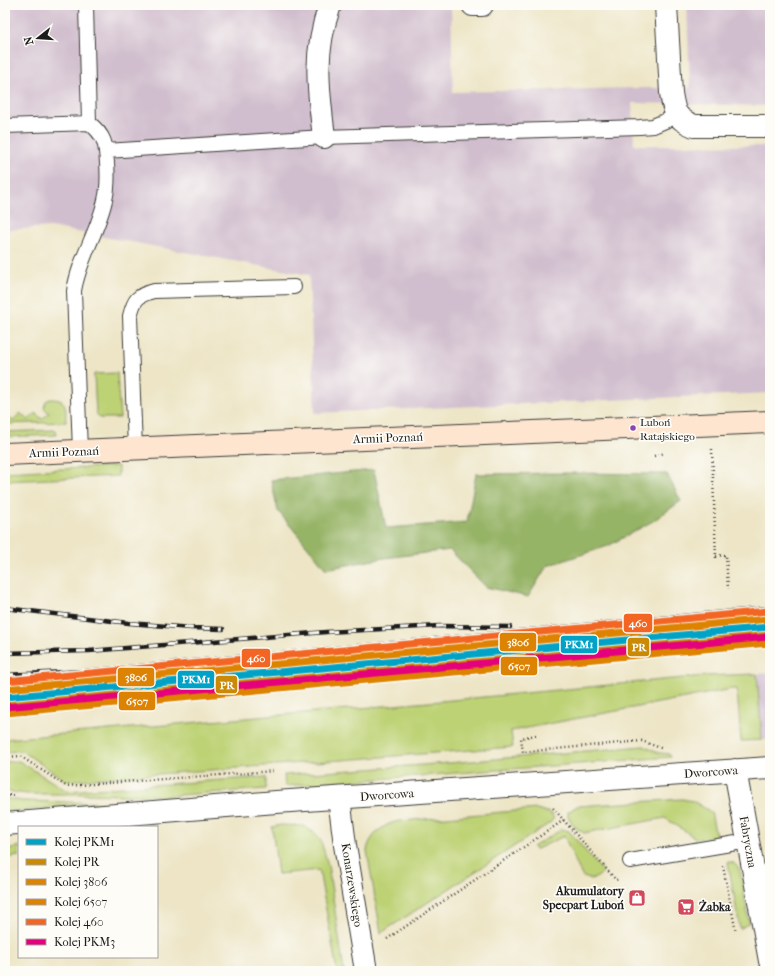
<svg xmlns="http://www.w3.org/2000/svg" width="775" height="976" viewBox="0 0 775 976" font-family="'IM FELL French Canon',serif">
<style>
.industrial{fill:#d0bdcd}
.green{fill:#bdd275;stroke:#6c7748}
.forest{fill:#96b466;stroke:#596841}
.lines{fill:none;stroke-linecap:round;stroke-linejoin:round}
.service-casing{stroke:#3b3a36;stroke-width:16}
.minor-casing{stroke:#3b3a36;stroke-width:24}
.tertiary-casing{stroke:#3b3a36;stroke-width:24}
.secondary-casing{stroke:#3b3a36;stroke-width:24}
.path{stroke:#3b3a36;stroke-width:2.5;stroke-dasharray:1 3;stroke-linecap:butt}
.service{stroke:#fff;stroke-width:14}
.minor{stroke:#fff;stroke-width:22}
.tertiary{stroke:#fff;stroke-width:22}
.secondary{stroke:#fde5d0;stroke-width:22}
.rail-casing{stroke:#1c1c1c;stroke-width:4.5}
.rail{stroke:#fdfcf7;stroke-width:3;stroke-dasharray:9;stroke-linecap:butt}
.rail-1-casing{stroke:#fdfcf7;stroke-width:10}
.rail-2-casing{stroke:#fdfcf7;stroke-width:10}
.rail-3-casing{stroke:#fdfcf7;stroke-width:10}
.rail-4-casing{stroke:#fdfcf7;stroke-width:10}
.rail-5-casing{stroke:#fdfcf7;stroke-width:10}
.rail-6-casing{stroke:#fdfcf7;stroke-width:10}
.rail-1{stroke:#01a2c5;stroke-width:7}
.rail-2{stroke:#cb8a06;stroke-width:7}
.rail-3{stroke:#dd8304;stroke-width:7}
.rail-4{stroke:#dd8304;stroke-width:7}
.rail-5{stroke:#f26522;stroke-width:7}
.rail-6{stroke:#e5007d;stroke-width:7}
.bus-dot{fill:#8e44ad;stroke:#fdfcf7;stroke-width:1.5}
.labels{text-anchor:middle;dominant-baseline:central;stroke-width:3.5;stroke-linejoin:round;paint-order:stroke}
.bus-label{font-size:11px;fill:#1c1c1c;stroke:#fdfcf7;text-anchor:start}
.street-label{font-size:12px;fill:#1c1c1c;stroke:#fdfcf7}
.poi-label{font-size:12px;font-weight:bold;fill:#1c1c1c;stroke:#fdfcf7;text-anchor:end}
.line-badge{stroke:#fdfcf7;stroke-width:1.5}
.badge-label{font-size:11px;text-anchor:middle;font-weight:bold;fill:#fff}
</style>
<rect width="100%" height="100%" fill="#fdfcf7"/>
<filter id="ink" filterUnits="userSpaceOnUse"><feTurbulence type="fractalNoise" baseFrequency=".025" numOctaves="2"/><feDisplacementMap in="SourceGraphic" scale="8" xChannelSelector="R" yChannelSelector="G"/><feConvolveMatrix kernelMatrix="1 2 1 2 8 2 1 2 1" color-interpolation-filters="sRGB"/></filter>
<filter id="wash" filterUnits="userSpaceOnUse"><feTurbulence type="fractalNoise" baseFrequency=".012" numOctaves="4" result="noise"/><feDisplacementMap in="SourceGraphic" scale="16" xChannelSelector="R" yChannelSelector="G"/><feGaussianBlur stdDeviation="0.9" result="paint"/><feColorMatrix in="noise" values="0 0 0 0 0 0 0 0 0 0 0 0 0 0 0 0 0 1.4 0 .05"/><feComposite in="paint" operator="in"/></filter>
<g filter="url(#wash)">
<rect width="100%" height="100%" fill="#ede5c6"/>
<!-- industrial -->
<path class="industrial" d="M 5,5 L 451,5 L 453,92 L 634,88 L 690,88 L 687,5 L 770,5 L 770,106 L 632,103 L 634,145 L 770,146 L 770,393 L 315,413 L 309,275 L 50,227 L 5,230 Z
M 770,673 L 770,739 L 762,740 L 757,674 Z"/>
<!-- green -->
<path class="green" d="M 117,373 L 120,418 L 100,418 L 96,413 L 94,374 Z
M 50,399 C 69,399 65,407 66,422 L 5,424 L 6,414 L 13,421 L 20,413 L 28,420 L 35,413 L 42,419 L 49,413 L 44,408 L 46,401 Z
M 56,430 L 56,435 L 5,437 L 5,432 Z
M 118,466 L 118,476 L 5,481 L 5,472 Z
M 757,674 L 762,740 L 741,741 L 737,689 L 732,689 L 511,731 L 513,747 L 66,781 L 22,751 L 5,752 L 5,739 L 452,700 L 704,676 Z
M 644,746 L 659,753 L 669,754 L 671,757 L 285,786 L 284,775 L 449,763 Z
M 19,761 L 67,791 L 266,777 L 266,789 L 165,796 L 84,794 L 27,794 L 5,791 L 5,762 Z
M 5,798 L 22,801 L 108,803 L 5,812 Z
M 682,799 L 693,801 L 711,812 L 716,836 L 697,839 L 665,818 L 584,833 L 576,828 L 568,817 L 568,812 L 577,806 Z
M 537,809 L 550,813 L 554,818 L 550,823 L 381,933 L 367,851 C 369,835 386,822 401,821 Z
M 281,825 L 304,826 L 316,834 L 321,841 L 328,865 L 344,971 L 337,971 L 319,870 L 278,874 L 272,827 Z
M 562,829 L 569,831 L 603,872 C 597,879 590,881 582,876 L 564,836 L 535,850 L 533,847 Z
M 19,846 L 19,856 L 5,858 L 5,852 Z
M 728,862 L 734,863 L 740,870 L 749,923 L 740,929 Z"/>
<!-- forest -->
<path class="forest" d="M 374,470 L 386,528 L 467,522 L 476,474 L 569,473 L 667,474 L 681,501 L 653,521 L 608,546 L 547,566 L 528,597 L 486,587 L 450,550 L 384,558 L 326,569 L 278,511 L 271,480 Z"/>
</g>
<g filter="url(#ink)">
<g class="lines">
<!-- service casing -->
<g class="service-casing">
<path id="service" d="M 86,5 L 89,123
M 5,126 L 89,123 C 105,135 106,145 107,163 C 108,176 108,188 105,200 C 98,232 79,259 74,291 L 80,451
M 106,151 L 324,137 L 640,127 L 653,126 L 677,116
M 135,449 L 130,316 C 134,300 137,295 154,291 L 294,287
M 630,861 L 748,841"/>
</g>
<!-- minor casing -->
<g class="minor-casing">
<path id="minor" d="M 473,5 L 482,5
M 666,5 L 671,93 C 674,112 675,118 694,126 L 770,126
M 324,137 C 318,88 313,53 330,5
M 339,798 L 345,845 L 366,971"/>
</g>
<!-- tertiary casing -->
<g class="tertiary-casing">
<path id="tertiary" d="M 735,770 L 770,961
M 5,824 L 276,802 L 770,768"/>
</g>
<!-- secondary casing -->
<g class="secondary-casing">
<path id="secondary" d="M 5,454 L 770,422"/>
</g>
<!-- path -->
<path class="path" d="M 712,449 L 716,558
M 654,456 L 665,453
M 716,556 L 726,555 L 728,589
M 536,735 L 521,738 L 523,752 L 642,741 L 663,749
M 5,757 L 20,756 L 66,786 L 274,771
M 5,795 L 16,796
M 553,808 L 616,880 L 619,879
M 723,866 L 736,932
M 387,939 L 564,820"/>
<!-- service -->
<use href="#service" class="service"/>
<!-- minor -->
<use href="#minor" class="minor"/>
<!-- tertiary -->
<use href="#tertiary" class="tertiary"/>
<!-- secondary -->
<use href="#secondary" class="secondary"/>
<!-- rail casing -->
<g class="rail-casing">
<path id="rail" d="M 5,608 L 129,623 L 191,628 L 223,629
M 5,653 L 89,651 L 326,632 L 440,626 L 510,627
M 5,675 L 85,671 L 770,608"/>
</g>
<!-- rail -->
<use href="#rail" class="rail"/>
<!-- rail-1 casing -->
<g class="rail-1-casing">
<path id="rail-1" d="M 5,697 L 770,627"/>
</g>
<!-- rail-2 casing -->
<g class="rail-2-casing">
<path id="rail-2" d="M 6,705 L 770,635"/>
</g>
<!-- rail-3 casing -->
<g class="rail-3-casing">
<path id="rail-3" d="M 5,689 L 769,619"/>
</g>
<!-- rail-4 casing -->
<g class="rail-4-casing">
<path id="rail-4" d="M 6,713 L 770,643"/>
</g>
<!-- rail-5 casing -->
<g class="rail-5-casing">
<path id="rail-5" d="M 5,681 L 769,611"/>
</g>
<!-- rail-6 casing -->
<g class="rail-6-casing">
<path id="rail-6" d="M 5,707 L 769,637"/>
</g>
<!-- rail-1 -->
<use href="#rail-1" class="rail-1"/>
<!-- rail-2 -->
<use href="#rail-2" class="rail-2"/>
<!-- rail-3 -->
<use href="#rail-3" class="rail-3"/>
<!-- rail-4 -->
<use href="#rail-4" class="rail-4"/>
<!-- rail-5 -->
<use href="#rail-5" class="rail-5"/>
<!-- rail-6 -->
<use href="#rail-6" class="rail-6"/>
</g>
</g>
<!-- icons -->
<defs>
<g id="shop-square" transform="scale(0.9)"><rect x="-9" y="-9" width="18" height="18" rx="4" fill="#d1495b" stroke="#fdfcf7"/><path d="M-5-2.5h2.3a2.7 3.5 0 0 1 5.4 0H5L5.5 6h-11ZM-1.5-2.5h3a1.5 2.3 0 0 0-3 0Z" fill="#fff"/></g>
<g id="supermarket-square" transform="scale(0.9)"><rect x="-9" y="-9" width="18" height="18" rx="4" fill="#d1495b" stroke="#fdfcf7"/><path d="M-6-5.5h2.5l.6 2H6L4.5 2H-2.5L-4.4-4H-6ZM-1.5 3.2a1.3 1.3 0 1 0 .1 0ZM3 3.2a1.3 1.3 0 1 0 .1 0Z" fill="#fff"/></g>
</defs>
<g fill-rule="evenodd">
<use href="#shop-square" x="637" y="898"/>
<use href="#supermarket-square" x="686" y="907"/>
</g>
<!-- markers -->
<circle class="bus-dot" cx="633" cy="428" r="3.5"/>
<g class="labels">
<!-- bus labels -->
<g class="bus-label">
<text x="640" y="422">Luboń<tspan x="640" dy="14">Ratajskiego</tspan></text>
</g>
<!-- street labels -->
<g class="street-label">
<text transform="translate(388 438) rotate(-2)">Armii Poznań</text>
<text transform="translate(64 452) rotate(-2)">Armii Poznań</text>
<text transform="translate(711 772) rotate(-4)">Dworcowa</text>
<text transform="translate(387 795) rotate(-4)">Dworcowa</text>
<text transform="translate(748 842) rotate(80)">Fabryczna</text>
<text transform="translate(352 885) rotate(81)">Konarzewskiego</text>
</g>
<!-- poi labels -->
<g class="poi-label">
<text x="624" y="891">Akumulatory<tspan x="624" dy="14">Specpart Luboń</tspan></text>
<text x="699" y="907" text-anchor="start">Żabka</text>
</g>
</g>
<g class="line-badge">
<rect x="623" y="613" width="30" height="20" rx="4" fill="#f26522"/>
<rect x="499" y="632" width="38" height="20" rx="4" fill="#dd8304"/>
<rect x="560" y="635" width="38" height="19" rx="4" fill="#01a2c5"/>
<rect x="627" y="637" width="23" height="20" rx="4" fill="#cb8a06"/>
<rect x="241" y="648" width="30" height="20" rx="4" fill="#f26522"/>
<rect x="500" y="656" width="38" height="20" rx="4" fill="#dd8304"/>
<rect x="117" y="667" width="38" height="20" rx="4" fill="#dd8304"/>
<rect x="177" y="670" width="38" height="19" rx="4" fill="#01a2c5"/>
<rect x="215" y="675" width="23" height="19" rx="4" fill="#cb8a06"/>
<rect x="118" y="691" width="38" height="20" rx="4" fill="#dd8304"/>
</g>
<g class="badge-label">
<text x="638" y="627">460</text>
<text x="518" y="646">3806</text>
<text x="579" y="648">PKM1</text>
<text x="639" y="651">PR</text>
<text x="256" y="662">460</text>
<text x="519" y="670">6507</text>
<text x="136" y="681">3806</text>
<text x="196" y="683">PKM1</text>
<text x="227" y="689">PR</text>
<text x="137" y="705">6507</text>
</g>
<!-- margin -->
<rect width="775" height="976" fill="none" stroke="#fdfcf7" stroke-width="20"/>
<!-- legend -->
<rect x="18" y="826" width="140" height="132" fill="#fdfcf7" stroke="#a3a29f"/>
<rect x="26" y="839" width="20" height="6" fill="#01a2c5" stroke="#a3a29f"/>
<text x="54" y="846" font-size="12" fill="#1c1c1c">Kolej PKM1</text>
<rect x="26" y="859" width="20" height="6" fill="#cb8a06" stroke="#a3a29f"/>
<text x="54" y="866" font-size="12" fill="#1c1c1c">Kolej PR</text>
<rect x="26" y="879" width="20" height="6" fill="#dd8304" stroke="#a3a29f"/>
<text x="54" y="886" font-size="12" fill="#1c1c1c">Kolej 3806</text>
<rect x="26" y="899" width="20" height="6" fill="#dd8304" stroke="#a3a29f"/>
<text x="54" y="906" font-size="12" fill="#1c1c1c">Kolej 6507</text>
<rect x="26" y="919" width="20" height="6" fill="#f26522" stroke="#a3a29f"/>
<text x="54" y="926" font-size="12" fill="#1c1c1c">Kolej 460</text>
<rect x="26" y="939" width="20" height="6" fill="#e5007d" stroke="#a3a29f"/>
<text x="54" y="946" font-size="12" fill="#1c1c1c">Kolej PKM3</text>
<!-- north arrow -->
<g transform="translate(38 38) rotate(253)" stroke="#fdfcf7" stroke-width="3" paint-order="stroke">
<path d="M0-3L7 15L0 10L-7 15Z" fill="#1c1c1c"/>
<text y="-6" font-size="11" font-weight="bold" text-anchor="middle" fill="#1c1c1c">N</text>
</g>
</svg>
